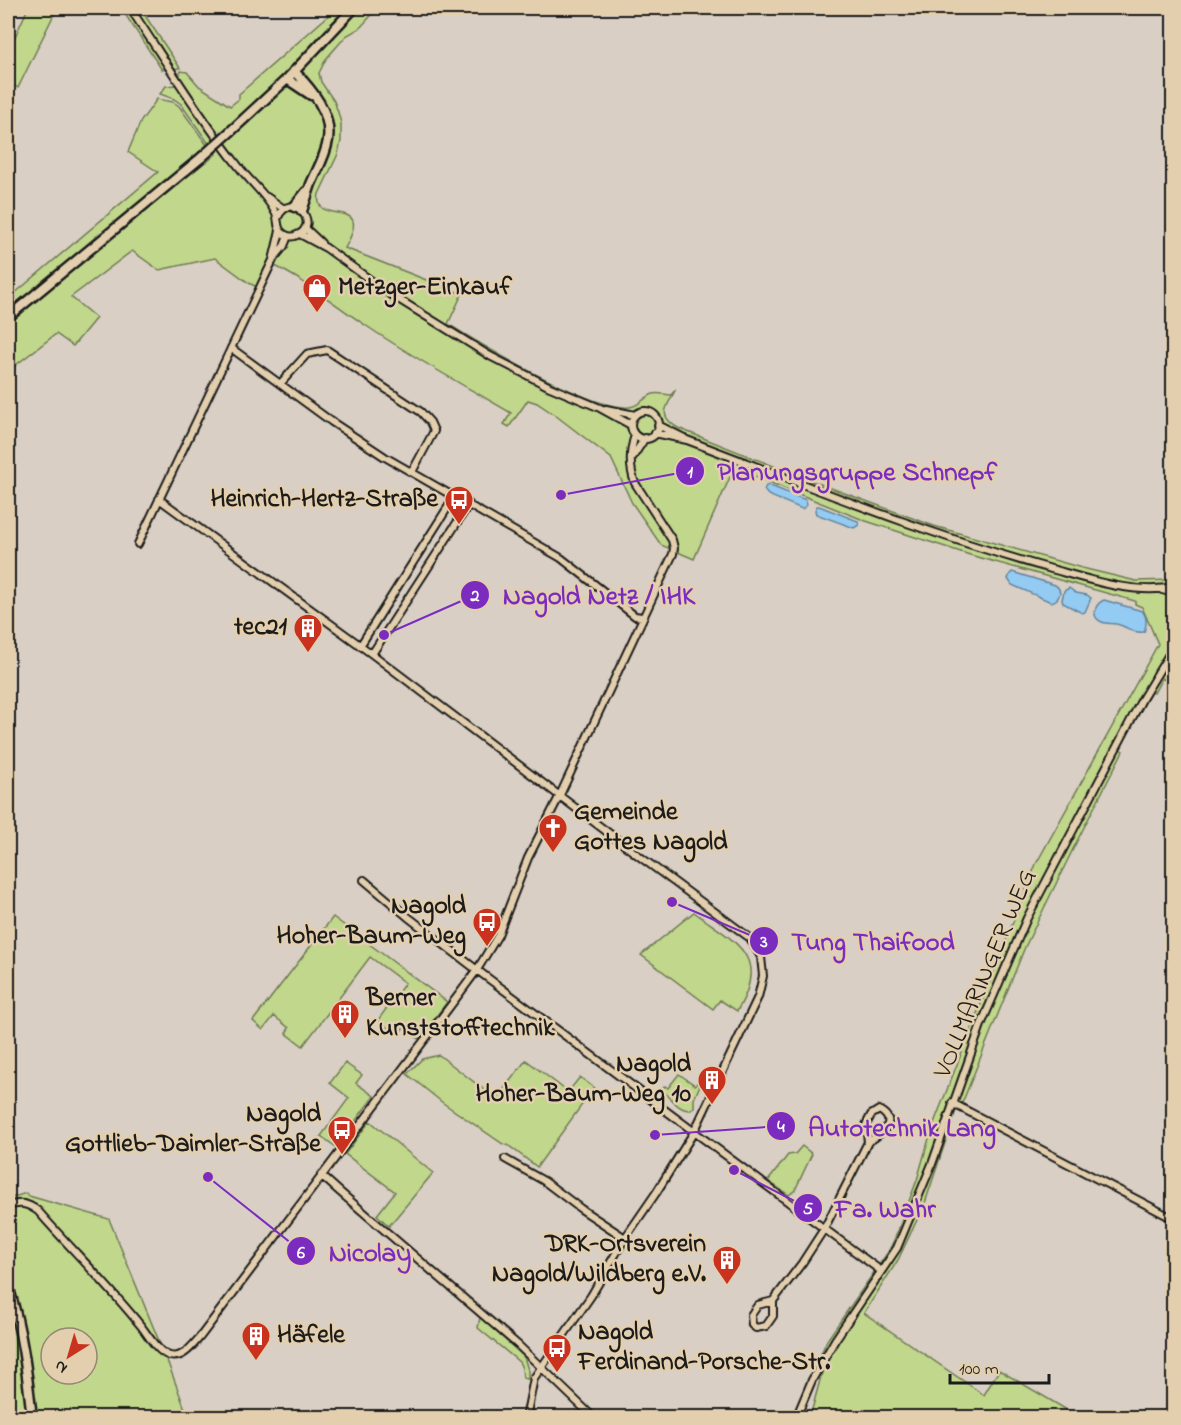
<svg xmlns="http://www.w3.org/2000/svg" width="1181" height="1425" viewBox="0 0 1181 1425" font-family="'Indie Flower',sans-serif">
<style>
.green{fill:#c1d78c;stroke:#6e7a54;stroke-width:1.5;fill-rule:evenodd}
.water{fill:#94cbf3;stroke:#64859d;stroke-width:1.5}
.lines{fill:none;stroke-linecap:round;stroke-linejoin:round}
.minor-casing{stroke:#1c1c1c;stroke-width:10}
.major-casing{stroke:#1c1c1c;stroke-width:13}
.minor{stroke:#e3cfae;stroke-width:6}
.major{stroke:#e3cfae;stroke-width:8}
.major-bridge-casing{stroke:#1c1c1c;stroke-width:13;stroke-linecap:butt}
.major-bridge{stroke:#e3cfae;stroke-width:8}
.labels{text-anchor:middle;dominant-baseline:central;stroke-width:5;stroke-linejoin:round;paint-order:stroke}
.poi-label{font-size:26px;font-weight:bold;fill:#1c1c1c;stroke:#e3cfae;text-anchor:end}
.street-label{font-size:26px;fill:#1c1c1c;stroke:#e3cfae}
.leader{fill:none;stroke:#7b2cbf;stroke-width:2}
.callout-dot{fill:#7b2cbf;stroke:#e3cfae;stroke-width:2}
.mark-label{font-size:18px;text-anchor:middle;font-weight:bold;fill:#fff}
.callout-label{font-size:27px;text-anchor:middle;font-weight:bold;fill:#7b2cbf;stroke:#e3cfae;stroke-width:5;stroke-linejoin:round;paint-order:stroke}
</style>
<rect width="100%" height="100%" fill="#d9cfc4"/>
<filter id="ink" filterUnits="userSpaceOnUse"><feTurbulence type="fractalNoise" baseFrequency=".0167" numOctaves="2"/><feDisplacementMap in="SourceGraphic" scale="12" xChannelSelector="R" yChannelSelector="G"/><feConvolveMatrix kernelMatrix="1 2 1 2 8 2 1 2 1" color-interpolation-filters="sRGB"/></filter>
<g filter="url(#ink)">
<!-- green -->
<path class="green" d="M 28,8 L 57,8 L 18,88 L 8,81 L 8,52 Z
M 121,8 L 140,8 L 180,68 L 162,70 Z
M 337,8 L 378,8 L 360,28 L 346,36 L 326,59 L 319,73 L 321,82 L 334,101 L 338,112 L 341,123 L 341,141 L 338,154 L 319,194 C 312,229 376,193 345,248 L 462,294 L 448,324 C 488,349 528,372 571,391 C 587,398 606,406 624,407 C 638,409 642,398 653,394 C 658,392 666,395 671,395 L 676,389 C 666,408 657,415 678,428 L 801,477 L 934,526 L 1082,568 L 1136,581 L 1173,580 L 1173,684 L 1162,678 L 1154,693 L 1151,692 L 1120,749 L 1123,751 L 1076,843 L 1025,947 L 963,1101 L 955,1113 L 925,1203 L 898,1260 L 864,1313 L 984,1395 L 999,1370 L 1079,1417 L 810,1417 L 823,1369 L 815,1367 L 827,1340 L 888,1252 L 895,1238 L 917,1180 L 932,1128 L 1036,864 L 1158,644 L 1142,607 L 1135,604 L 1135,601 L 970,555 L 866,521 L 734,468 L 694,559 L 661,545 L 632,503 L 611,458 L 555,415 L 537,403 L 528,400 L 509,427 L 504,424 L 511,413 C 463,385 414,358 368,327 C 336,306 307,281 271,264 L 259,288 L 249,283 L 215,258 L 159,270 L 132,251 L 71,297 L 96,318 L 73,346 L 56,334 L 8,371 L 8,299 L 158,172 L 128,152 L 141,121 L 157,99 L 173,102 L 179,106 L 207,145 L 170,183 L 202,157 L 207,162 L 216,154 L 181,104 L 174,99 L 160,94 L 166,86 L 176,85 L 224,154 L 241,170 L 230,150 L 179,76 L 181,71 L 187,72 L 199,86 L 230,106 L 239,99 L 239,94 Z
M 694,912 C 734,942 771,955 737,1011 L 720,1000 L 713,1009 L 641,955 Z
M 333,917 L 447,1002 L 419,1039 L 404,1027 L 400,1032 L 389,1029 L 378,1020 L 405,983 L 370,957 L 303,1046 L 286,1033 L 289,1028 L 274,1016 L 263,1030 L 253,1021 Z
M 439,1055 L 496,1099 L 526,1060 L 568,1092 L 580,1077 L 594,1088 L 537,1167 L 509,1146 L 503,1144 L 443,1103 L 407,1074 L 422,1059 Z
M 345,1063 L 362,1075 L 356,1083 L 374,1096 L 336,1147 L 321,1136 L 349,1098 L 330,1083 Z
M 679,1074 L 695,1085 L 699,1081 L 701,1083 L 694,1099 L 694,1107 L 691,1110 C 677,1110 672,1098 662,1090 L 665,1086 L 668,1088 Z
M 370,1121 L 433,1173 L 389,1226 L 377,1215 L 395,1192 L 345,1154 Z
M 802,1146 L 812,1154 L 795,1190 L 789,1195 L 768,1181 L 788,1155 L 795,1154 Z
M 26,1193 L 29,1196 L 109,1219 L 168,1363 L 188,1417 L 8,1417 L 8,1199 ZM 51,1338 L 87,1338 L 87,1374 L 51,1374 Z
M 480,1317 L 524,1357 L 528,1370 L 528,1379 L 523,1378 L 522,1368 L 519,1362 L 478,1328 Z"/>
<!-- water -->
<path class="water" d="M 768,485 L 806,500 L 807,505 L 802,509 L 768,495 L 764,490 L 766,486 Z
M 817,506 L 819,506 L 858,521 L 859,525 L 854,528 L 816,514 L 815,510 Z
M 1012,572 L 1055,585 C 1063,590 1060,600 1051,602 L 1012,585 L 1008,579 L 1010,574 Z
M 1069,588 L 1076,593 L 1087,595 L 1091,598 L 1085,612 L 1082,613 L 1063,603 L 1062,600 L 1064,591 Z
M 1104,600 L 1142,611 C 1147,616 1147,625 1144,632 C 1133,634 1127,626 1116,624 C 1112,623 1106,624 1102,622 C 1090,617 1095,604 1104,600 Z"/>
<g class="lines">
<!-- minor casing -->
<g class="minor-casing">
<path id="minor" d="M 130,8 C 166,62 199,116 239,167 C 251,183 268,196 276,214 C 279,221 276,229 284,234 C 288,237 293,237 297,235 C 322,225 292,189 278,217
M 267,197 L 284,209
M 305,228 L 321,243
M 300,234 L 326,248 L 387,292 L 490,356 L 550,387 L 600,408 L 631,425
M 275,257 L 284,246 L 288,236
M 231,348 L 332,422 L 385,457 L 561,558 L 635,616 L 642,617
M 280,384 L 307,354 L 327,350 L 421,412 L 430,422 L 434,431 L 412,472
M 606,409 L 635,415
M631 425a14 14 0 1 1 28 0a14 14 0 1 1-28 0Z
M 658,425 L 684,438
M 655,433 L 687,440 C 806,485 925,534 1048,568 C 1088,579 1132,595 1174,587
M 632,458 L 645,438
M 159,499 L 372,654 L 643,859 L 750,938 L 761,957 L 763,976 L 758,997 L 694,1132 L 656,1193 L 625,1238 L 591,1296 L 534,1378 L 526,1418
M 138,544 L 273,260 L 280,231
M 1162,590 L 1174,593
M 360,646 L 455,496
M 372,654 L 469,504
M 364,880 L 408,917 L 477,970 L 881,1271
M 952,1103 L 1174,1219
M 505,1159 L 544,1181 L 581,1209 L 625,1238
M 321,1175 L 340,1192 L 518,1345 L 594,1418
M 8,1206 C 21,1202 27,1203 38,1211 C 72,1250 109,1286 141,1326 C 148,1335 158,1353 170,1356 C 183,1359 192,1346 200,1337 L 460,993 L 477,970 L 498,935 L 528,858 L 560,795 L 673,554 L 674,548 L 672,540 L 635,483 C 629,467 630,450 635,435
M 773,1301 L 773,1316 L 766,1326 L 756,1328 L 752,1325 L 751,1315 L 758,1305 L 773,1301 L 802,1263 L 824,1229 L 868,1142 L 866,1125 L 871,1115 L 879,1110 C 900,1122 881,1134 868,1142
M 796,1418 L 812,1380 L 835,1340 L 897,1248 L 932,1164 L 981,1025 L 1027,918 L 1142,699 L 1174,646"/>
</g>
<!-- major casing -->
<g class="major-casing">
<path id="major" d="M 294,71 C 312,90 332,113 328,140 C 326,155 317,170 311,184 C 308,193 305,202 302,211
M 287,79 L 311,95
M 231,131 L 287,79 L 354,8
M 294,207 L 306,192
M 8,317 L 202,157
M 8,1286 C 22,1329 27,1373 32,1418"/>
</g>
<!-- minor -->
<use href="#minor" class="minor"/>
<!-- major -->
<use href="#major" class="major"/>
<!-- major-bridge casing -->
<g class="major-bridge-casing">
<path id="major-bridge" d="M 202,157 L 231,131"/>
</g>
<!-- major-bridge -->
<use href="#major-bridge" class="major-bridge"/>
</g>
</g>
<!-- icons -->
<defs>
<g id="shop-pin" transform="scale(1.5)"><path d="M0 17L-7.5 6A9.5 9.5 0 1 1 7.5 6Z" fill="#c8321e" stroke="#e3cfae"/><path d="M-5-2.5h2.3a2.7 3.5 0 0 1 5.4 0H5L5.5 6h-11ZM-1.5-2.5h3a1.5 2.3 0 0 0-3 0Z" fill="#fff"/></g>
<g id="bus-pin" transform="scale(1.5)"><path d="M0 17L-7.5 6A9.5 9.5 0 1 1 7.5 6Z" fill="#c8321e" stroke="#e3cfae"/><path d="M-5-6H5V4H4V6H2V4H-2V6H-4V4H-5ZM-3.5-4V0h7V-4ZM-3.5 1.2v1.5H-2V1.2ZM2 1.2v1.5H3.5V1.2Z" fill="#fff"/></g>
<g id="building-pin" transform="scale(1.5)"><path d="M0 17L-7.5 6A9.5 9.5 0 1 1 7.5 6Z" fill="#c8321e" stroke="#e3cfae"/><path d="M-4-6H4V6H1V3H-1V6H-4ZM-2.5-4.3h1.7v1.8h-1.7ZM.8-4.3h1.7v1.8H.8ZM-2.5-1h1.7V.8h-1.7ZM.8-1h1.7V.8H.8Z" fill="#fff"/></g>
<g id="church-pin" transform="scale(1.5)"><path d="M0 17L-7.5 6A9.5 9.5 0 1 1 7.5 6Z" fill="#c8321e" stroke="#e3cfae"/><path d="M-1.2-6h2.4v3.5h3.3v2.4h-3.3V6h-2.4V-.1h-3.3v-2.4h3.3Z" fill="#fff"/></g>
</defs>
<g fill-rule="evenodd">
<use href="#shop-pin" x="317" y="288"/>
<use href="#bus-pin" x="459" y="500"/>
<use href="#building-pin" x="308" y="628"/>
<use href="#church-pin" x="553" y="828"/>
<use href="#bus-pin" x="487" y="922"/>
<use href="#building-pin" x="345" y="1014"/>
<use href="#building-pin" x="712" y="1080"/>
<use href="#bus-pin" x="342" y="1130"/>
<use href="#building-pin" x="727" y="1260"/>
<use href="#building-pin" x="256" y="1336"/>
<use href="#bus-pin" x="557" y="1348"/>
</g>
<g class="labels">
<!-- poi labels -->
<g class="poi-label">
<text x="338" y="288" text-anchor="start">Metzger-Einkauf</text>
<text x="438" y="500">Heinrich-Hertz-Straße</text>
<text x="287" y="628">tec21</text>
<text x="574" y="813" text-anchor="start">Gemeinde<tspan x="574" dy="30">Gottes Nagold</tspan></text>
<text x="466" y="907">Nagold<tspan x="466" dy="30">Hoher-Baum-Weg</tspan></text>
<text x="366" y="999" text-anchor="start">Berner<tspan x="366" dy="30">Kunststofftechnik</tspan></text>
<text x="691" y="1065">Nagold<tspan x="691" dy="30">Hoher-Baum-Weg 10</tspan></text>
<text x="321" y="1115">Nagold<tspan x="321" dy="30">Gottlieb-Daimler-Straße</tspan></text>
<text x="706" y="1245">DRK-Ortsverein<tspan x="706" dy="30">Nagold/Wildberg e.V.</tspan></text>
<text x="578" y="1333" text-anchor="start">Nagold<tspan x="578" dy="30">Ferdinand-Porsche-Str.</tspan></text>
<text x="277" y="1336" text-anchor="start">Häfele</text>
</g>
<!-- street labels -->
<g class="street-label">
<text transform="translate(986 974) rotate(-67)">VOLLMARINGER WEG</text>
</g>
</g>
<!-- callouts -->
<path class="leader" d="M561 495L690 471M384 635L475 595M672 902L764 941M655 1135L781 1126M734 1170L808 1208M208 1177L301 1251"/>
<g class="callout-dot">
<circle cx="561" cy="495" r="6"/>
<circle cx="384" cy="635" r="6"/>
<circle cx="672" cy="902" r="6"/>
<circle cx="655" cy="1135" r="6"/>
<circle cx="734" cy="1170" r="6"/>
<circle cx="208" cy="1177" r="6"/>
<circle cx="690" cy="471" r="15"/>
<circle cx="475" cy="595" r="15"/>
<circle cx="764" cy="941" r="15"/>
<circle cx="781" cy="1126" r="15"/>
<circle cx="808" cy="1208" r="15"/>
<circle cx="301" cy="1251" r="15"/>
</g>
<g class="mark-label">
<text x="690" y="477">1</text>
<text x="475" y="601">2</text>
<text x="764" y="947">3</text>
<text x="781" y="1132">4</text>
<text x="808" y="1214">5</text>
<text x="301" y="1258">6</text>
</g>
<g class="callout-label">
<text x="857" y="480">Planungsgruppe Schnepf</text>
<text x="599" y="604">Nagold Netz / IHK</text>
<text x="873" y="950">Tung Thaifood</text>
<text x="902" y="1136">Autotechnik Lang</text>
<text x="885" y="1217">Fa. Wahr</text>
<text x="370" y="1261">Nicolay</text>
</g>
<!-- margin -->
<rect width="1181" height="1425" fill="none" stroke="#e3cfae" stroke-width="30"/>
<rect x="15" y="15" width="1151" height="1395" fill="none" stroke="#1c1c1c" stroke-width="2" filter="url(#ink)"/>
<!-- north arrow -->
<g transform="translate(69 1356) rotate(217)"><circle r="28" fill="#e3cfae" stroke="#938774" stroke-width="1.5"/>
<path d="M0-4.5L10 22L0 15L-10 22Z" fill="#c8321e"/>
<text y="-9" font-size="16" font-weight="bold" text-anchor="middle" fill="#1c1c1c">N</text>
</g>
<!-- scale -->
<path d="M950 1374v9h99v-9" fill="none" stroke="#1c1c1c" stroke-width="3"/>
<text x="959" y="1374" font-size="18" fill="#1c1c1c" stroke="#e3cfae" stroke-width="4.5" paint-order="stroke">100 m</text>
</svg>
